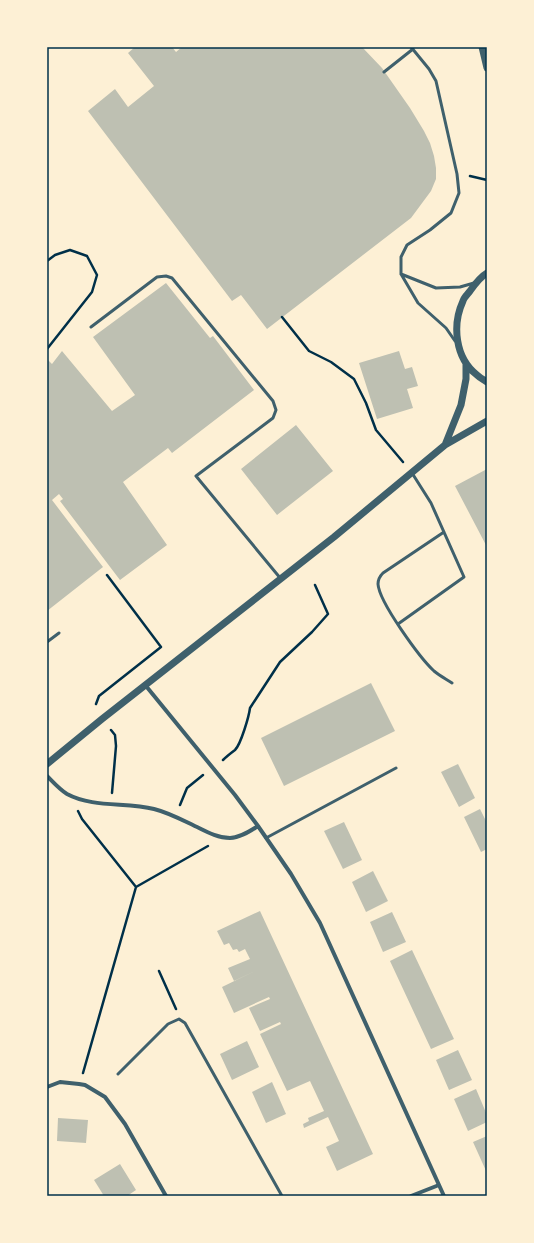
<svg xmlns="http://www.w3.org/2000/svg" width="534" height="1243" viewBox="0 0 534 1243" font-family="'DejaVu Sans',sans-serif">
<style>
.building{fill:#bec0b2}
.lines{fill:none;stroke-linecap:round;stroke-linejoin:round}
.path{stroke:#003049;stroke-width:2.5}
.service{stroke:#3f606c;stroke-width:3}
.minor{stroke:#3f606c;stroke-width:4}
.tertiary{stroke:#3f606c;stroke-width:7}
.neatline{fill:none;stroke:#003049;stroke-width:1.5}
</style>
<rect width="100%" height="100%" fill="#fdf0d5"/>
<!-- building -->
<path class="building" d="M 135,47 L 172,47 L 176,52 L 182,47 L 362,47 L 382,68 L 410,108 L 424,131 L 430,143 L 434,156 L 436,168 L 436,179 L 431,191 L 411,218 L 267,329 L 241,295 L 232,301 L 88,111 L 115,89 L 128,107 L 154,86 L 128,53 Z
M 166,283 L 210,338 L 213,336 L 254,390 L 172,453 L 168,448 L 123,482 L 167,545 L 120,580 L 60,501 L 63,499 L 59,494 L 52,500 L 103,567 L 47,611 L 47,359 L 52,364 L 62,351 L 112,411 L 135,395 L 93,337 Z
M 399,351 L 405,369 L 412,367 L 418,386 L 407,389 L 413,408 L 377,419 L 359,363 Z
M 296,425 L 333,471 L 277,515 L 241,469 Z
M 487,469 L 487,547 L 455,486 Z
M 371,683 L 395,731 L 284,786 L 261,738 Z
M 458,764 L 475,798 L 459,807 L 441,772 Z
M 480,809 L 487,823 L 487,849 L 481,852 L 464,817 Z
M 344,822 L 362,860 L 343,869 L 324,831 Z
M 373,871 L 388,901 L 366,912 L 352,882 Z
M 260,911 L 373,1154 L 337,1171 L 326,1147 L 339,1141 L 328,1117 L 304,1128 L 303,1124 L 309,1121 L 308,1118 L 324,1111 L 310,1081 L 287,1091 L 260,1034 L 281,1024 L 280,1022 L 260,1031 L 249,1008 L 270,999 L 269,997 L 234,1013 L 222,987 L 259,969 L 234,981 L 228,968 L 250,959 L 245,949 L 239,952 L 237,949 L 233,950 L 229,943 L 224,945 L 217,931 Z
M 392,912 L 406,942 L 383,952 L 370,922 Z
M 412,950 L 454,1039 L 431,1049 L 390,961 Z
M 247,1041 L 259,1067 L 232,1080 L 220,1054 Z
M 458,1050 L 472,1080 L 449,1090 L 436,1060 Z
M 272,1082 L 286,1114 L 266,1123 L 252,1092 Z
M 476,1089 L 487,1115 L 487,1122 L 468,1131 L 454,1099 Z
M 58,1118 L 88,1120 L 86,1143 L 57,1141 Z
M 487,1136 L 487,1173 L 473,1142 Z
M 120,1164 L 136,1190 L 127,1196 L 104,1196 L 94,1180 Z"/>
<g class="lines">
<!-- path -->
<path class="path" d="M 470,176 L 487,180
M 47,261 L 55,255 L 70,250 L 87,256 L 97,275 L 92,292 L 47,349
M 282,317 L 309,351 L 331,362 L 354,379 L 366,403 L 376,430 L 403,462
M 96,704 L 99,696 L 161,647 L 107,575
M 111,730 L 115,735 L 116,746 L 112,793
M 223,760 C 227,756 231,753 235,750 C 241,744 249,716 250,708 L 280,662 L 312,632 L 328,614 L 315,585
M 180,805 L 187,788 L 203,775
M 78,811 L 82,819 L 136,887 L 208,846
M 159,971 L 176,1009
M 83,1073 L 136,887
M 486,1196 L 487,1196"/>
<!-- service -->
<path class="service" d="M 411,47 L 429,69 L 436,81 L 457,174 L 459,193 L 451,213 L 430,230 L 407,245 L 401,257 L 401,274 L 418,303 L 446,328 L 455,341
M 384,72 L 413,49
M 401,274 L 436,288 L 460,287 L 474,283
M 91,327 L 157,277 L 166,276 L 172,278 L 273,401 L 276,410 L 273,418 L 196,476 L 281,579
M 444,532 L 383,573 C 380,576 378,579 378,584 C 379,602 420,658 434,671 C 440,676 446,679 452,683
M 398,624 L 464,577 L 431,503 L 412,473
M 47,642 L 59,633
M 266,838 L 396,768
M 118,1074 L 168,1024 L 179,1019 L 185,1023 L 282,1196"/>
<!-- minor -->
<path class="minor" d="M 146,686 L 235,795 L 258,826 L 291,874 L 320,923 L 444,1196
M 47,776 C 53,782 60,790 67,794 C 93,808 126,802 154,809 C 170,813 184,821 199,828 C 209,833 219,838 230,838 C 240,838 250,831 258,826
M 47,1087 L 60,1082 L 79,1084 L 85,1085 L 105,1097 L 125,1124 L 166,1196
M 411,1196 L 439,1185"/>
<!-- tertiary -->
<path class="tertiary" d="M 482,47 L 487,68
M 487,273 C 480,277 475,284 470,291 C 468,294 464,297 463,301 C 452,325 455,358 477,375 C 480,378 484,380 487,382
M 445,445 L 461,405 L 466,379 L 466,363
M 47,764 L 102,719 L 334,537 L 445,445 L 487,421"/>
</g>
<!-- border -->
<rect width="534" height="1243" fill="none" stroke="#fdf0d5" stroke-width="96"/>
<rect x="48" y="48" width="438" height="1147" class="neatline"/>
</svg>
